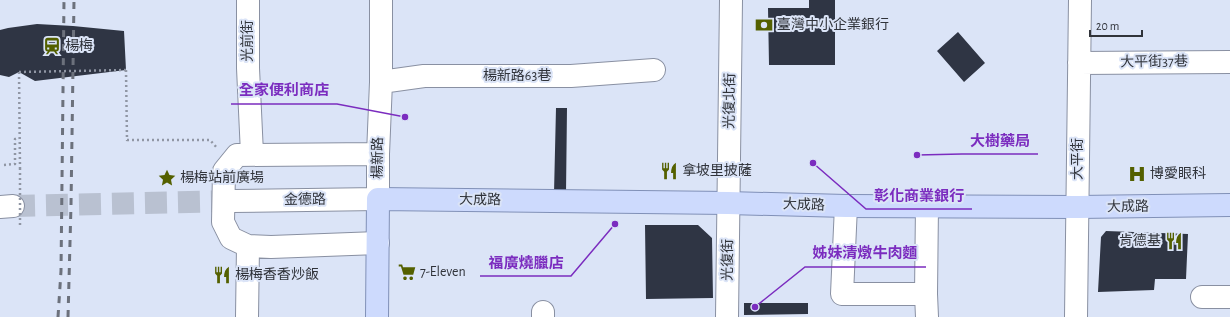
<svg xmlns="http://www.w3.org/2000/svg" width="1230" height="317" viewBox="0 0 1230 317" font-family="'Alegreya Sans','Noto Sans TC',sans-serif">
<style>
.building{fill:#2f3544}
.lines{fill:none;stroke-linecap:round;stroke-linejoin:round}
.minor-tunnel{stroke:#b9c1d1;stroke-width:22;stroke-dasharray:22 11;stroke-linecap:butt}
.minor-casing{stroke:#8990a2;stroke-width:24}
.major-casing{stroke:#8090b7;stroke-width:24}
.path{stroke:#9096a4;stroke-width:2.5;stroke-dasharray:2 3;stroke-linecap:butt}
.minor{stroke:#fff;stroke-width:22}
.major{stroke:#cddafd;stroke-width:22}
.rail{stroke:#6c717c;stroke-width:3;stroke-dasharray:7 7;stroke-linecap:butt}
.path-bridge{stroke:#9096a4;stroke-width:2.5;stroke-dasharray:2 3;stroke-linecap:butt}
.labels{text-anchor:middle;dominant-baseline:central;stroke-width:4;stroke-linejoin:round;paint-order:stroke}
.poi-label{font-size:14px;fill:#30333a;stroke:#dbe4f7;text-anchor:start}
.street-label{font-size:14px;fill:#30333a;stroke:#dbe4f7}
.leader{fill:none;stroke:#7b2cbf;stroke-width:1.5}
.callout-dot{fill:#7b2cbf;stroke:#dbe4f7;stroke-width:1.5}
.callout-label{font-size:15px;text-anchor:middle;font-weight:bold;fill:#7b2cbf;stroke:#dbe4f7;stroke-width:4;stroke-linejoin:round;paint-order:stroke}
</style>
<rect width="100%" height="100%" fill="#dbe4f7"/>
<!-- building -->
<path class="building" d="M 809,0 L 835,0 L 835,65 L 769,65 L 768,8 L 809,8 Z
M 37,24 L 73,26 L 124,31 L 126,70 L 35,81 L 19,72 L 9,77 L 0,75 L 0,30 L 8,28 Z
M 958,32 L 985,63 L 964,82 L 937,51 Z
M 556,108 L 567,108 L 566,193 L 554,193 Z
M 645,225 L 698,225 L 712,238 L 713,298 L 646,299 Z
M 1106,231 L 1188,234 L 1186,279 L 1155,279 L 1154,290 L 1098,292 L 1101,237 Z
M 744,303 L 808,303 L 808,314 L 744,315 Z"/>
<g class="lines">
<!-- minor-tunnel -->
<path class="minor-tunnel" d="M 13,206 L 232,201"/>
<!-- minor casing -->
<g class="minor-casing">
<path id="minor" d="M 248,0 L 248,68 L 252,154
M 1079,63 L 1230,62
M 381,82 L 424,76 L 571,76 L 654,70
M 232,201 L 378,199 L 378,154 L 381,82 L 381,0
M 846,206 L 842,294 L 926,294 L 927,206
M 0,207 L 13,206
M 378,243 L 271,247 L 248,246 L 231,238 L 223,222 L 224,171 L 237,155 L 378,154
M 926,294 L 927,317
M 1202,297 L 1230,297
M 543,312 L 543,317
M 247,317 L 248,246
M 727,317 L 731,0
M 1076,317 L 1080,0"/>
</g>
<!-- major casing -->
<g class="major-casing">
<path id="major" d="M 377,317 L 378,199 L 728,203 L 846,206 L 1078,207 L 1230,205"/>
</g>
<!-- path -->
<path class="path" d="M 126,70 L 127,140 L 210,140 L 218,149
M 19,72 L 20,168
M 4,165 L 15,164 L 15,139 L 19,139"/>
<!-- minor -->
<use href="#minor" class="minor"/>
<!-- major -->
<use href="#major" class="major"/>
<!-- rail -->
<path class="rail" d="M 58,317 L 61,271 L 64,0
M 68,317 L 71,205 L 74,0"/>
<!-- path-bridge -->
<path class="path-bridge" d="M 19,72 L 126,70
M 20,168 L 20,227"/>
</g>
<!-- icons -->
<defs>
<g id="bank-bare" transform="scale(1.38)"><path d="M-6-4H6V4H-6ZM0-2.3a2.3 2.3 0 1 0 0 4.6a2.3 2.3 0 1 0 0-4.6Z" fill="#546000" stroke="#dbe4f7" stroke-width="2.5" paint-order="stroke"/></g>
<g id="station-bare" transform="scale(1.38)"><path d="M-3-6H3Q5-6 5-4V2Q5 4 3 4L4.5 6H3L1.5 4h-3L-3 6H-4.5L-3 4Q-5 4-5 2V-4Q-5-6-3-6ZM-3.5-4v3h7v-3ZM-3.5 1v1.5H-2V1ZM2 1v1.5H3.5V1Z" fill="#546000" stroke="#dbe4f7" stroke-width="2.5" paint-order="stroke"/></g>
<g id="restaurant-bare" transform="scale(1.38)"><path d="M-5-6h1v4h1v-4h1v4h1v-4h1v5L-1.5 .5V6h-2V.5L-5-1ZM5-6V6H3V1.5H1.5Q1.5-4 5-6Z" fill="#546000" stroke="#dbe4f7" stroke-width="2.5" paint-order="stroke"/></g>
<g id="hospital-bare" transform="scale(1.38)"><path d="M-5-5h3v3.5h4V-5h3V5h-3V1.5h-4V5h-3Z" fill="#546000" stroke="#dbe4f7" stroke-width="2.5" paint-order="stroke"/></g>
<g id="sight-bare" transform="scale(1.38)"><path d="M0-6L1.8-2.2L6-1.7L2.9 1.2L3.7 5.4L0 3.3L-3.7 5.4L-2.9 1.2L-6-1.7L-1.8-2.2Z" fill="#546000" stroke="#dbe4f7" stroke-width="2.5" paint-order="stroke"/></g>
<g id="supermarket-bare" transform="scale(1.38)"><path d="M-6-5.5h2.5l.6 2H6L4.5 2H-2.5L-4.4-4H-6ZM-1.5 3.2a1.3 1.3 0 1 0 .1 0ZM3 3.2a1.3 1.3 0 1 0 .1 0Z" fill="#546000" stroke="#dbe4f7" stroke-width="2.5" paint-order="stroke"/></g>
</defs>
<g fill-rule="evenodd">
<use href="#bank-bare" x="764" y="25"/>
<use href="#station-bare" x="52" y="46"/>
<use href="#restaurant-bare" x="669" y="171"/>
<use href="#hospital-bare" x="1137" y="174"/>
<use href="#sight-bare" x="167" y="178"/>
<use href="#restaurant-bare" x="1174" y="241"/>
<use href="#supermarket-bare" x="407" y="272"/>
<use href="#restaurant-bare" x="222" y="275"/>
</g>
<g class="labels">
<!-- poi labels -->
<g class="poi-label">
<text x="777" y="25">臺灣中小企業銀行</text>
<text x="65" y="46">楊梅</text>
<text x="682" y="171">拿坡里披薩</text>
<text x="1150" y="174">博愛眼科</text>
<text x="180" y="178">楊梅站前廣場</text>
<text x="1161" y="241" text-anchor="end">肯德基</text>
<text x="420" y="272">7-Eleven</text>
<text x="235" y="275">楊梅香香炒飯</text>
</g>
<!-- street labels -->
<g class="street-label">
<text transform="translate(248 41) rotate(-90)">光前街</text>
<text transform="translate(1154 62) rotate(-1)">大平街37巷</text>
<text x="517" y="76">楊新路63巷</text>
<text transform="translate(730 101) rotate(-89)">光復北街</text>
<text transform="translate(378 158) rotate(-89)">楊新路</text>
<text transform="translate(1078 159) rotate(-90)">大平街</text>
<text transform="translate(305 200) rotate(-1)">金德路</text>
<text transform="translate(480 200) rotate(1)">大成路</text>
<text transform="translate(804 205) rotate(2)">大成路</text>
<text transform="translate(1128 207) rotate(-1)">大成路</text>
<text transform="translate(728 260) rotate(-89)">光復街</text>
</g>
</g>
<!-- callouts -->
<path class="leader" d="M405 117L337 104H231M917 155L962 154H1038M813 163L866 209H972M755 307L805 267H926M615 224L571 276H480"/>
<g class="callout-dot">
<circle cx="405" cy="117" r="4"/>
<circle cx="917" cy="155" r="4"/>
<circle cx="813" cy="163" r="4"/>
<circle cx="755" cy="307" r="4"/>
<circle cx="615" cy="224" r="4"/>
</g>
<g class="callout-label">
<text x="284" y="95">全家便利商店</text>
<text x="1000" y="146">大樹藥局</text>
<text x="919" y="201">彰化商業銀行</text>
<text x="865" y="258">姊妹清燉牛肉麵</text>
<text x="526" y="268">福廣燒臘店</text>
</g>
<!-- scale -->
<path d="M1090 30v6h52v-6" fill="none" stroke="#30333a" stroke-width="2"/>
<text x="1096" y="30" font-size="12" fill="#30333a" stroke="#dbe4f7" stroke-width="3" paint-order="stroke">20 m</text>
</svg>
